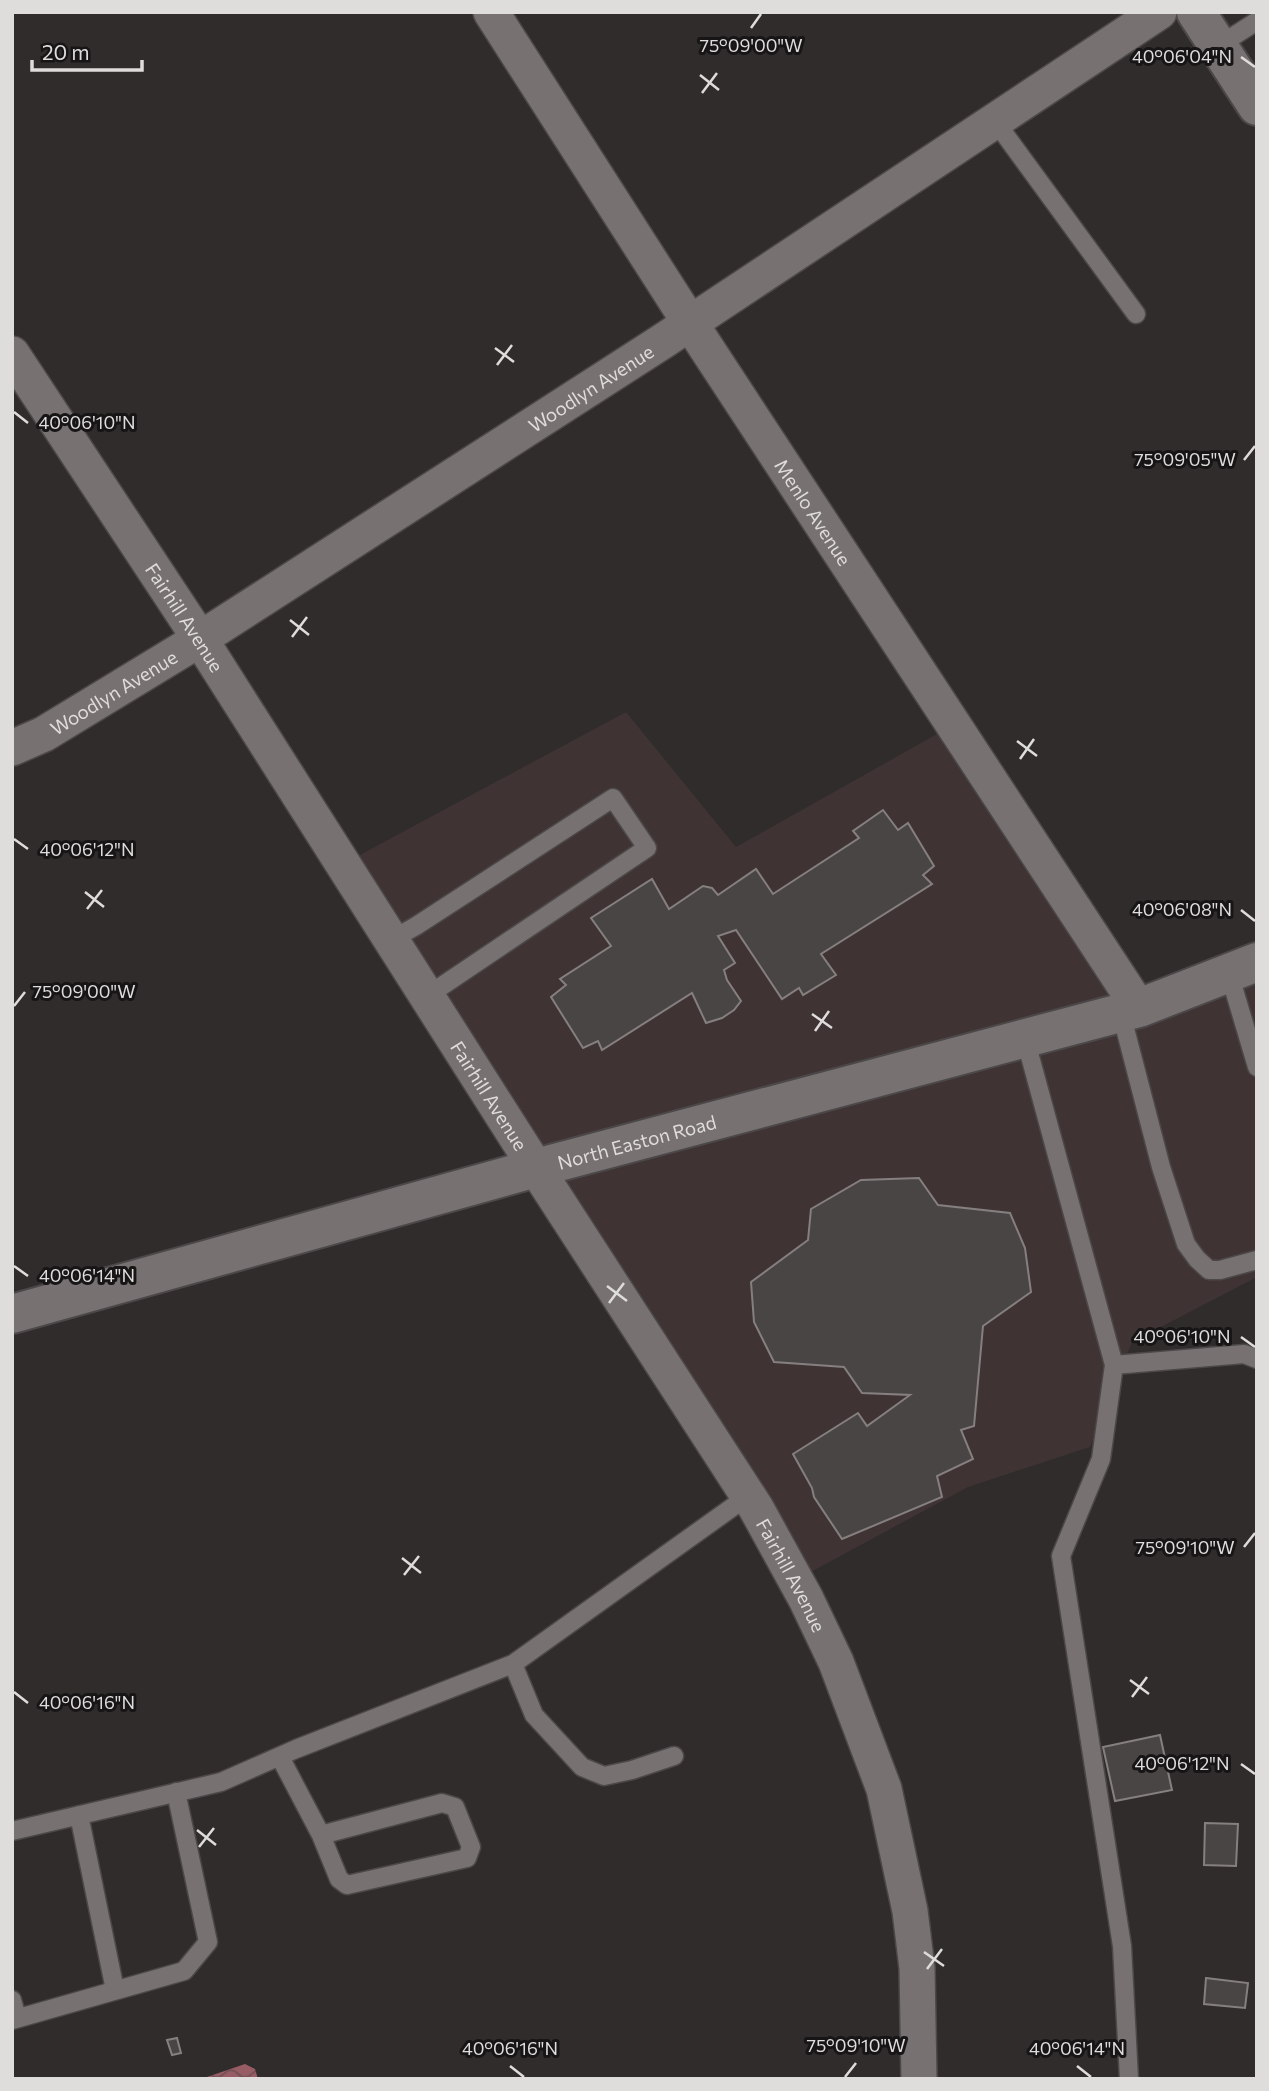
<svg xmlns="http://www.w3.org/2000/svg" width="1269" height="2091" viewBox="0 0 1269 2091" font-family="Commissioner,sans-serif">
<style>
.built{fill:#3f3334}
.water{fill:url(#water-waves)}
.building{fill:#4a4545;stroke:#857f80;stroke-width:2}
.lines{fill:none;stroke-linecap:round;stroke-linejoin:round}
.lane-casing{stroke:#4c4849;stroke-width:21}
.street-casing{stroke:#4c4849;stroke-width:38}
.secondary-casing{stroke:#4c4849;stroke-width:42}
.lane{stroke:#777172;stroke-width:18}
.street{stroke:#777172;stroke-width:35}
.secondary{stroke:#777172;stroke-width:38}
.ticks{fill:none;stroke:#dfdcdc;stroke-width:2.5}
.labels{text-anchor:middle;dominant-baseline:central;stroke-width:6;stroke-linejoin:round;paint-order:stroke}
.street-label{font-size:19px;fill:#dfdcdc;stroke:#171515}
.ticks-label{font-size:18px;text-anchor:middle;fill:#dfdcdc;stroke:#171515;stroke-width:6;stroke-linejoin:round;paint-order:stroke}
</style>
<defs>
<pattern id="water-waves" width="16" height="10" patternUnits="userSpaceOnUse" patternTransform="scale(1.75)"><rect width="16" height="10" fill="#985c65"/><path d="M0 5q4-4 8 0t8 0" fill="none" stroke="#725055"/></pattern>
</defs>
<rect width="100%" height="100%" fill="#302c2c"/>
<!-- built -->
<path class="built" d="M 626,712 L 736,847 L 953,725 L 1139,1008 L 1257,962 L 1257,1277 L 1132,1342 L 1090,1447 L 968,1487 L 796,1580 L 343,864 Z"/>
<!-- water -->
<path class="water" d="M 245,2064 L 255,2069 L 258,2079 L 201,2079 Z"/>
<!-- building -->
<path class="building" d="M 883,810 L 898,830 L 908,823 L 934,866 L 923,875 L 932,884 L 821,954 L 836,975 L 803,995 L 799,988 L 782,999 L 736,930 L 718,936 L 735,963 L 724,970 L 727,980 L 741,1001 L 734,1010 L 722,1018 L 706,1023 L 692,993 L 602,1050 L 598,1041 L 583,1048 L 551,997 L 566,985 L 560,979 L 611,946 L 591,918 L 652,879 L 669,909 L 703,886 L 712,888 L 718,895 L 756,869 L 773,894 L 859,838 L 853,831 Z
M 919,1178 L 938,1205 L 1010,1213 L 1025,1248 L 1031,1292 L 983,1326 L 974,1426 L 961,1430 L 973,1459 L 937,1476 L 942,1497 L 842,1539 L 814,1497 L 812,1488 L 793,1454 L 858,1413 L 867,1426 L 910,1395 L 862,1393 L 844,1367 L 774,1362 L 754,1322 L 751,1282 L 808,1240 L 811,1209 L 861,1180 Z
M 1160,1735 L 1172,1790 L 1115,1801 L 1103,1747 Z
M 1205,1823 L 1238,1824 L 1236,1866 L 1204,1865 Z
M 1206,1978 L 1248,1983 L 1245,2008 L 1204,2004 Z
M 177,2038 L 181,2053 L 172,2055 L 167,2040 Z"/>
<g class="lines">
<!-- lane casing -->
<g class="lane-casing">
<path id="lane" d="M 1218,46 L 1257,21
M 995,121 L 1136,314
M 391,940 L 416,926 L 613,798 L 647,848 L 427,996
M 1229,973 L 1257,1067
M 1121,1013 L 1161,1167 L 1186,1244 L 1197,1259 L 1209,1270 L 1220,1270 L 1257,1260
M 1025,1038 L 1114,1365 L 1244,1354 L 1257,1359
M 1114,1365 L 1101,1459 L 1061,1556 L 1122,1946 L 1129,2079
M 513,1664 L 534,1715 L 582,1767 L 604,1776 L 632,1770 L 674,1756
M 280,1757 L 321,1835 L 339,1879 L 347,1885 L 467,1858 L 471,1847 L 455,1807 L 442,1803 L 321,1835
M 79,1815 L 115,1990
M 12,1831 L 221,1782 L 296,1749 L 513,1664 L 748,1496
M 12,2000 L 17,2018
M 12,2020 L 184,1971 L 208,1942 L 176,1792"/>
</g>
<!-- street casing -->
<g class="street-casing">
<g id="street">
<path id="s1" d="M 491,12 L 690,323 L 1139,1008"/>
<path id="s2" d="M 12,354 L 200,639 L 536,1168 L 756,1508 L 806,1599 L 836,1662 L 884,1789 L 910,1911 L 917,1968 L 919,2079"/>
<path id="s3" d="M 12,748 L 44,734 L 200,639 L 663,341 L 1159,12"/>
</g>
</g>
<!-- secondary casing -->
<g class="secondary-casing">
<g id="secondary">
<path d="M 1196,12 L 1257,106"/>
<path id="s4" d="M 12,1314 L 536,1168 L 1139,1008 L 1257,962"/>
</g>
</g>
<!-- lane -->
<use href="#lane" class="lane"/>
<!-- street -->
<use href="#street" class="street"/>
<!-- secondary -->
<use href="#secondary" class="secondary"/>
</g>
<!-- ticks -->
<path class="ticks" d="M 751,28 L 761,14M 1241,57 L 1255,67M 700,75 L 719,90M 702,93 L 717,73M 495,348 L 514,362M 497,365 L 512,345M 14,412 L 28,423M 1244,460 L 1255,446M 290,620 L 309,635M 292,637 L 307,617M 1017,741 L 1037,756M 1020,759 L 1034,739M 14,839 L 28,849M 85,892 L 104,907M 87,909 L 102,890M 1241,910 L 1255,921M 14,1006 L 25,992M 812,1014 L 832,1028M 815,1031 L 829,1011M 14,1266 L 28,1276M 607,1286 L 627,1301M 609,1303 L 624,1283M 1241,1337 L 1255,1347M 1244,1547 L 1255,1533M 402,1558 L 421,1573M 404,1575 L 419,1556M 1130,1680 L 1149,1694M 14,1692 L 28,1703M 1132,1697 L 1147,1677M 1241,1764 L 1255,1774M 197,1830 L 216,1845M 199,1847 L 214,1828M 924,1952 L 944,1966M 927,1969 L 942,1949M 510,2066 L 524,2077M 1077,2066 L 1091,2077M 845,2077 L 856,2063"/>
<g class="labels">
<!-- street labels -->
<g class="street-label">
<text stroke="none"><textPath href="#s3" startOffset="682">Woodlyn Avenue</textPath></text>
<text stroke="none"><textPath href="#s1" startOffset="595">Menlo Avenue</textPath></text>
<text stroke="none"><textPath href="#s2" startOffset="315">Fairhill Avenue</textPath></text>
<text stroke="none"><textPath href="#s3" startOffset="116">Woodlyn Avenue</textPath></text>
<text stroke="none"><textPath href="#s2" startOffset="882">Fairhill Avenue</textPath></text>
<text stroke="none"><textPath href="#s4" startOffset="648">North Easton Road</textPath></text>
<text stroke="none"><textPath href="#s2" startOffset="1449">Fairhill Avenue</textPath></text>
</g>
</g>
<g class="ticks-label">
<text x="751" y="52">75°09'00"W</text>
<text x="1182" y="63">40°06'04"N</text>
<text x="87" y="429">40°06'10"N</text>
<text x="1185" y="466">75°09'05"W</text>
<text x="87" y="856">40°06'12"N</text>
<text x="1182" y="916">40°06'08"N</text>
<text x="84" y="998">75°09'00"W</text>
<text x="87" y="1282">40°06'14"N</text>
<text x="1182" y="1343">40°06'10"N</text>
<text x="1185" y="1554">75°09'10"W</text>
<text x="87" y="1709">40°06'16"N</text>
<text x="1182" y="1770">40°06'12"N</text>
<text x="856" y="2052">75°09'10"W</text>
<text x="510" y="2055">40°06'16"N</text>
<text x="1077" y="2055">40°06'14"N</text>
</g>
<!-- border -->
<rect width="1269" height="2091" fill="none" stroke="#dfdcdc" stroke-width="28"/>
<!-- scale -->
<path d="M32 60v10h110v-10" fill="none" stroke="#dfdcdc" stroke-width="3.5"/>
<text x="42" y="60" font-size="21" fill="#dfdcdc" stroke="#171515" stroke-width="5" paint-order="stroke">20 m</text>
</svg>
